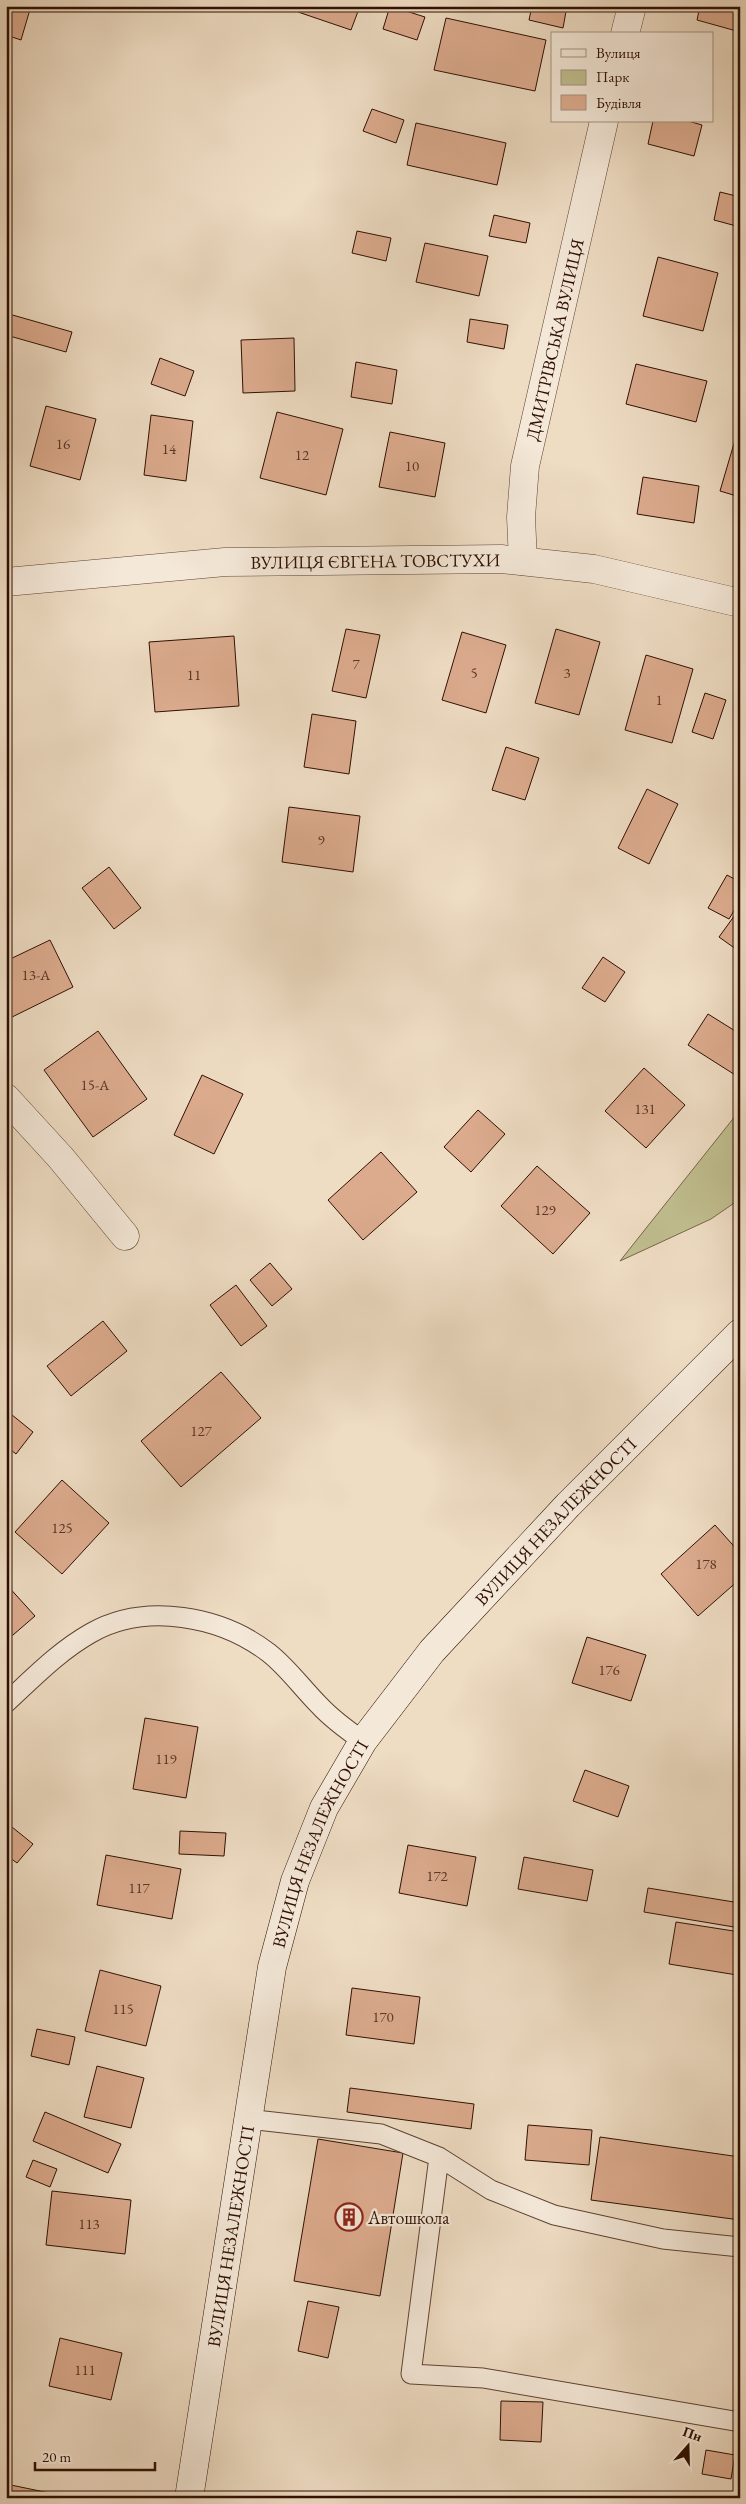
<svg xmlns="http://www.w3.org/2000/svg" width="746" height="2504" viewBox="0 0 746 2504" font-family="'EB Garamond',serif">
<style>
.green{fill:#c0be8f;stroke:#786648}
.building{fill:#dcab8e;stroke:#2f0f02}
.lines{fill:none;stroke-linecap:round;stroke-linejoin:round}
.lane-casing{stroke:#5f4232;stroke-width:21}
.street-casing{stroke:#5f4232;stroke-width:29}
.secondary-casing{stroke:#2f0f02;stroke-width:29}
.lane{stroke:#f4e8d8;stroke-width:19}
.street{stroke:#f4e8d8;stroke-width:28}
.secondary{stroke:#f4e8d8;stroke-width:28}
.labels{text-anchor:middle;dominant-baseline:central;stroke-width:4.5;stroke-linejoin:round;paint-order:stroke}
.number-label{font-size:15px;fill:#5a3625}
.street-label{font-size:18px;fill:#2f0f02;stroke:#f4e8d8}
.poi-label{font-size:18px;fill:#2f0f02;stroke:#f4e8d8;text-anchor:start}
</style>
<rect width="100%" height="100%" fill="#eedcc3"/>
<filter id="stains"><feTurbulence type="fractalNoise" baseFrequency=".004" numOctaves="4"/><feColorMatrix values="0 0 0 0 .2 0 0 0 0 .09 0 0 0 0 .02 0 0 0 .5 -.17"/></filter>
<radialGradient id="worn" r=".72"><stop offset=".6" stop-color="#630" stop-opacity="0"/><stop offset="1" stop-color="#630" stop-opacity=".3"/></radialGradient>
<!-- green -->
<path class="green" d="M 740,1110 L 740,1199 L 711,1219 L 620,1261 Z"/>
<!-- building -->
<path class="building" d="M 6,6 L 31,6 L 21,40 L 6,35 Z
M 300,6 L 360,6 L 351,30 L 298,12 Z
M 390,6 L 425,17 L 417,40 L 383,29 Z
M 532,6 L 567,6 L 563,28 L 529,20 Z
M 700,6 L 740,6 L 740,32 L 697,20 Z
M 446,18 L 546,40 L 535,91 L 434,70 Z
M 740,86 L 740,111 L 734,109 Z
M 372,109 L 404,120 L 396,143 L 363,131 Z
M 653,121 L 688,121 L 702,125 L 694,156 L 648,144 Z
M 416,123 L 506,143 L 497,185 L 407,165 Z
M 720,192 L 740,197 L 740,227 L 714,220 Z
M 494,215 L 530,223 L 526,243 L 489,236 Z
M 357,231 L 391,238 L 386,261 L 352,253 Z
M 425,243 L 488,256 L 479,296 L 416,282 Z
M 658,257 L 718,273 L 703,331 L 643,316 Z
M 9,314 L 72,332 L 66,352 L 6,335 Z
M 470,319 L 508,325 L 504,349 L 467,342 Z
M 294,338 L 295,391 L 243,393 L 241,340 Z
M 160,358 L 194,371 L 185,396 L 151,384 Z
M 356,362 L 397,370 L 392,404 L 351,397 Z
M 636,364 L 707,381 L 696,422 L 626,404 Z
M 46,406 L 96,419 L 80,480 L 30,466 Z
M 277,412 L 343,429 L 326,495 L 260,478 Z
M 151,415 L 193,421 L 186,481 L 144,475 Z
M 740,423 L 740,497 L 720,491 Z
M 390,432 L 445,443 L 435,497 L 379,487 Z
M 643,477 L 699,486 L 694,523 L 637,514 Z
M 346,629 L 380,635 L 366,698 L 332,691 Z
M 556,629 L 600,642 L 579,715 L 535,703 Z
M 462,632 L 506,645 L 486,713 L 442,700 Z
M 234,636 L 239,706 L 155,712 L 149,642 Z
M 646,655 L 693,669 L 672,743 L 625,730 Z
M 705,693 L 726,700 L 713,739 L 692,732 Z
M 312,714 L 356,721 L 349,774 L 304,767 Z
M 506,747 L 539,758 L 525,800 L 492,790 Z
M 647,789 L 678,804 L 649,864 L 618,848 Z
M 289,807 L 360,816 L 353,872 L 282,862 Z
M 109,867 L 141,908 L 114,929 L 82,888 Z
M 727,875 L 740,882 L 740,901 L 729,919 L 708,908 Z
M 740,908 L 740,952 L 719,937 Z
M 50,940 L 73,987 L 8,1019 L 6,1015 L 6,961 Z
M 603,957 L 625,972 L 605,1002 L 582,988 Z
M 708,1014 L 740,1034 L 740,1078 L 688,1045 Z
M 98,1031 L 147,1099 L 93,1137 L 44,1070 Z
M 644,1068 L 685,1105 L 646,1148 L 605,1111 Z
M 202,1075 L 243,1094 L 214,1154 L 174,1135 Z
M 478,1110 L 505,1134 L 471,1172 L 444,1147 Z
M 381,1152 L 417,1192 L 363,1240 L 328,1200 Z
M 537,1166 L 590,1213 L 553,1254 L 501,1206 Z
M 270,1263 L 292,1289 L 272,1306 L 250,1280 Z
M 236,1285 L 267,1326 L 241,1346 L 210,1305 Z
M 103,1321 L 127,1351 L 71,1396 L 47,1366 Z
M 221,1372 L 261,1418 L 181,1487 L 141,1441 Z
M 6,1410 L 33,1432 L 16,1454 L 6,1446 Z
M 62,1480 L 109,1523 L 62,1574 L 15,1532 Z
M 715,1525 L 740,1553 L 740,1579 L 698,1616 L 661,1574 Z
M 6,1584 L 35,1616 L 6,1641 Z
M 587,1637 L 646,1655 L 631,1701 L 572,1683 Z
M 145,1718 L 198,1727 L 186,1798 L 133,1789 Z
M 585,1770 L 629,1786 L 618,1817 L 573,1801 Z
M 7,1823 L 33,1844 L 17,1863 L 6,1855 Z
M 180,1831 L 226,1833 L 224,1856 L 179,1854 Z
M 408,1845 L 476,1857 L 467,1906 L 399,1893 Z
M 106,1855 L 181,1869 L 172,1919 L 97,1905 Z
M 524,1857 L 593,1870 L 587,1901 L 518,1889 Z
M 648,1888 L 740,1903 L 740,1928 L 644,1912 Z
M 676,1922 L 740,1932 L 737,1975 L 669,1964 Z
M 100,1970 L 161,1986 L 146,2046 L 85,2031 Z
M 352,1988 L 420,1997 L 414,2044 L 346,2035 Z
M 37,2029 L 75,2037 L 69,2065 L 31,2056 Z
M 97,2066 L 144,2078 L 131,2128 L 84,2117 Z
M 350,2088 L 474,2104 L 471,2129 L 347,2112 Z
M 45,2112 L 121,2144 L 108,2173 L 33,2141 Z
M 528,2125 L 592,2130 L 589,2165 L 525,2160 Z
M 600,2137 L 740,2157 L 740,2220 L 591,2200 Z
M 318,2139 L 403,2153 L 380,2296 L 294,2281 Z
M 33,2160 L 57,2169 L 50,2187 L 26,2177 Z
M 52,2191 L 131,2200 L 125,2254 L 46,2245 Z
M 308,2301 L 339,2307 L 328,2358 L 298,2351 Z
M 60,2338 L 122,2353 L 111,2400 L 49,2386 Z
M 501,2401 L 543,2402 L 541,2442 L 500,2440 Z
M 706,2450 L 735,2455 L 731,2479 L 702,2474 Z
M 6,2484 L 64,2496 L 63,2498 L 6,2498 Z"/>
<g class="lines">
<!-- lane casing -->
<g class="lane-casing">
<path id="lane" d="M 6,1703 C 33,1678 59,1651 91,1633 C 146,1602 221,1616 269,1653 C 288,1668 302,1688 319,1705 C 332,1719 347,1730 363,1741
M 247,2119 L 381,2134 L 439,2157 L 491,2190 L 554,2215 L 663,2239 L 740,2247
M 439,2157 L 411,2374 L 483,2378 L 740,2422"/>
</g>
<!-- street casing -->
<g class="street-casing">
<g id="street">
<path d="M 625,34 L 632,6"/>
<path id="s1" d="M 523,561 L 521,517 L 525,466 L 604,121"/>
<path id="s2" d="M 6,582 L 225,562 L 501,559 L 594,569 L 740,603"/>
<path d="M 6,1098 L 61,1158 L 125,1236"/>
</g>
</g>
<!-- secondary casing -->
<g class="secondary-casing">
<g id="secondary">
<path id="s3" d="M 189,2498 L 272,1967 L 295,1881 L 324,1808 L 363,1741 L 432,1651 L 568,1505 L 740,1333"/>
</g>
</g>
<!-- lane -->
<use href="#lane" class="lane"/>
<!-- street -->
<use href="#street" class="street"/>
<!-- secondary -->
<use href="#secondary" class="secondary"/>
</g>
<!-- icons -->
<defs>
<g id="building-ring" transform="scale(1.4375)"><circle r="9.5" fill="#f4e8d8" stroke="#8f2418" stroke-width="1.5"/><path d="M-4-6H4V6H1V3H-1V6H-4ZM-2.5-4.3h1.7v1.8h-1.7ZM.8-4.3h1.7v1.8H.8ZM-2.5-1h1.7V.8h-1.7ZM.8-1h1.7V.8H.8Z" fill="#8f2418"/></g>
</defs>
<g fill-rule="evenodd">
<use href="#building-ring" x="349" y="2217"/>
</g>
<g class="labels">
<!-- number labels -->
<g class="number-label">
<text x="63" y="443">16</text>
<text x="169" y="448">14</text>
<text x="302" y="454">12</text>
<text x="412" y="465">10</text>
<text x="356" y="663">7</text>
<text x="474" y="672">5</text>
<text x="567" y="672">3</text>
<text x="194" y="674">11</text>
<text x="659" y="699">1</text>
<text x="321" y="839">9</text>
<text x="36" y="974">13-А</text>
<text x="95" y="1084">15-А</text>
<text x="645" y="1108">131</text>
<text x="545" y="1209">129</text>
<text x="201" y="1430">127</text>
<text x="62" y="1527">125</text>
<text x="706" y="1563">178</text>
<text x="609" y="1669">176</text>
<text x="166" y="1758">119</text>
<text x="437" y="1875">172</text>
<text x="139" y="1887">117</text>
<text x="123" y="2008">115</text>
<text x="383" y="2016">170</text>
<text x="89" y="2223">113</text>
<text x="85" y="2369">111</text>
</g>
<!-- street labels -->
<g class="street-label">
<text stroke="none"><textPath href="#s1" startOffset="225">ДМИТРІВСЬКА ВУЛИЦЯ</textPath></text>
<text stroke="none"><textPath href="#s2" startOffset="370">ВУЛИЦЯ ЄВГЕНА ТОВСТУХИ</textPath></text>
<text stroke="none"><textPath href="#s3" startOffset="1075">ВУЛИЦЯ НЕЗАЛЕЖНОСТІ</textPath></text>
<text stroke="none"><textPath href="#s3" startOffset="670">ВУЛИЦЯ НЕЗАЛЕЖНОСТІ</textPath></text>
<text stroke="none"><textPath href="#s3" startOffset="265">ВУЛИЦЯ НЕЗАЛЕЖНОСТІ</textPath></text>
</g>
<!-- poi labels -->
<g class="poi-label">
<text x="368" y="2217">Автошкола</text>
</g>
</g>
<!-- margin -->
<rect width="746" height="2504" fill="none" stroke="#eedcc3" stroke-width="25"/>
<rect x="8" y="8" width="731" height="2489" fill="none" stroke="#2f0f02" stroke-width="2.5"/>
<rect x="12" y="12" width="721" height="2479" fill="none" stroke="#2f0f02"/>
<!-- legend -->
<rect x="551" y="32" width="162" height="90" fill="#f4e8d8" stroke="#a59182"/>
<rect x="561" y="49" width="25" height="8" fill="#f4e8d8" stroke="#a59182"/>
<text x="596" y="58" font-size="15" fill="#2f0f02">Вулиця</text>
<rect x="561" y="70" width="25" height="15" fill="#c0be8f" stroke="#a59182"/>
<text x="596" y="82" font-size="15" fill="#2f0f02">Парк</text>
<rect x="561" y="95" width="25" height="15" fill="#dcab8e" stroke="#a59182"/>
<text x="596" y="108" font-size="15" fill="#2f0f02">Будівля</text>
<!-- north arrow -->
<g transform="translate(688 2446) rotate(20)" stroke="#f4e8d8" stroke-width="4" paint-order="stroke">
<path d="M0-4L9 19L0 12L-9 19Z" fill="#2f0f02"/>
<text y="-8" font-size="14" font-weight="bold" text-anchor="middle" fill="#2f0f02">Пн</text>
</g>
<!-- scale -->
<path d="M35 2462v8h120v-8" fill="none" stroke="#2f0f02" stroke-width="2.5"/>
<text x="42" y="2462" font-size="15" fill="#2f0f02" stroke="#f4e8d8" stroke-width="4" paint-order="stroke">20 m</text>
<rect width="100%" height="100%" filter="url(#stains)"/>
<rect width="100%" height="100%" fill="url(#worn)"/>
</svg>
